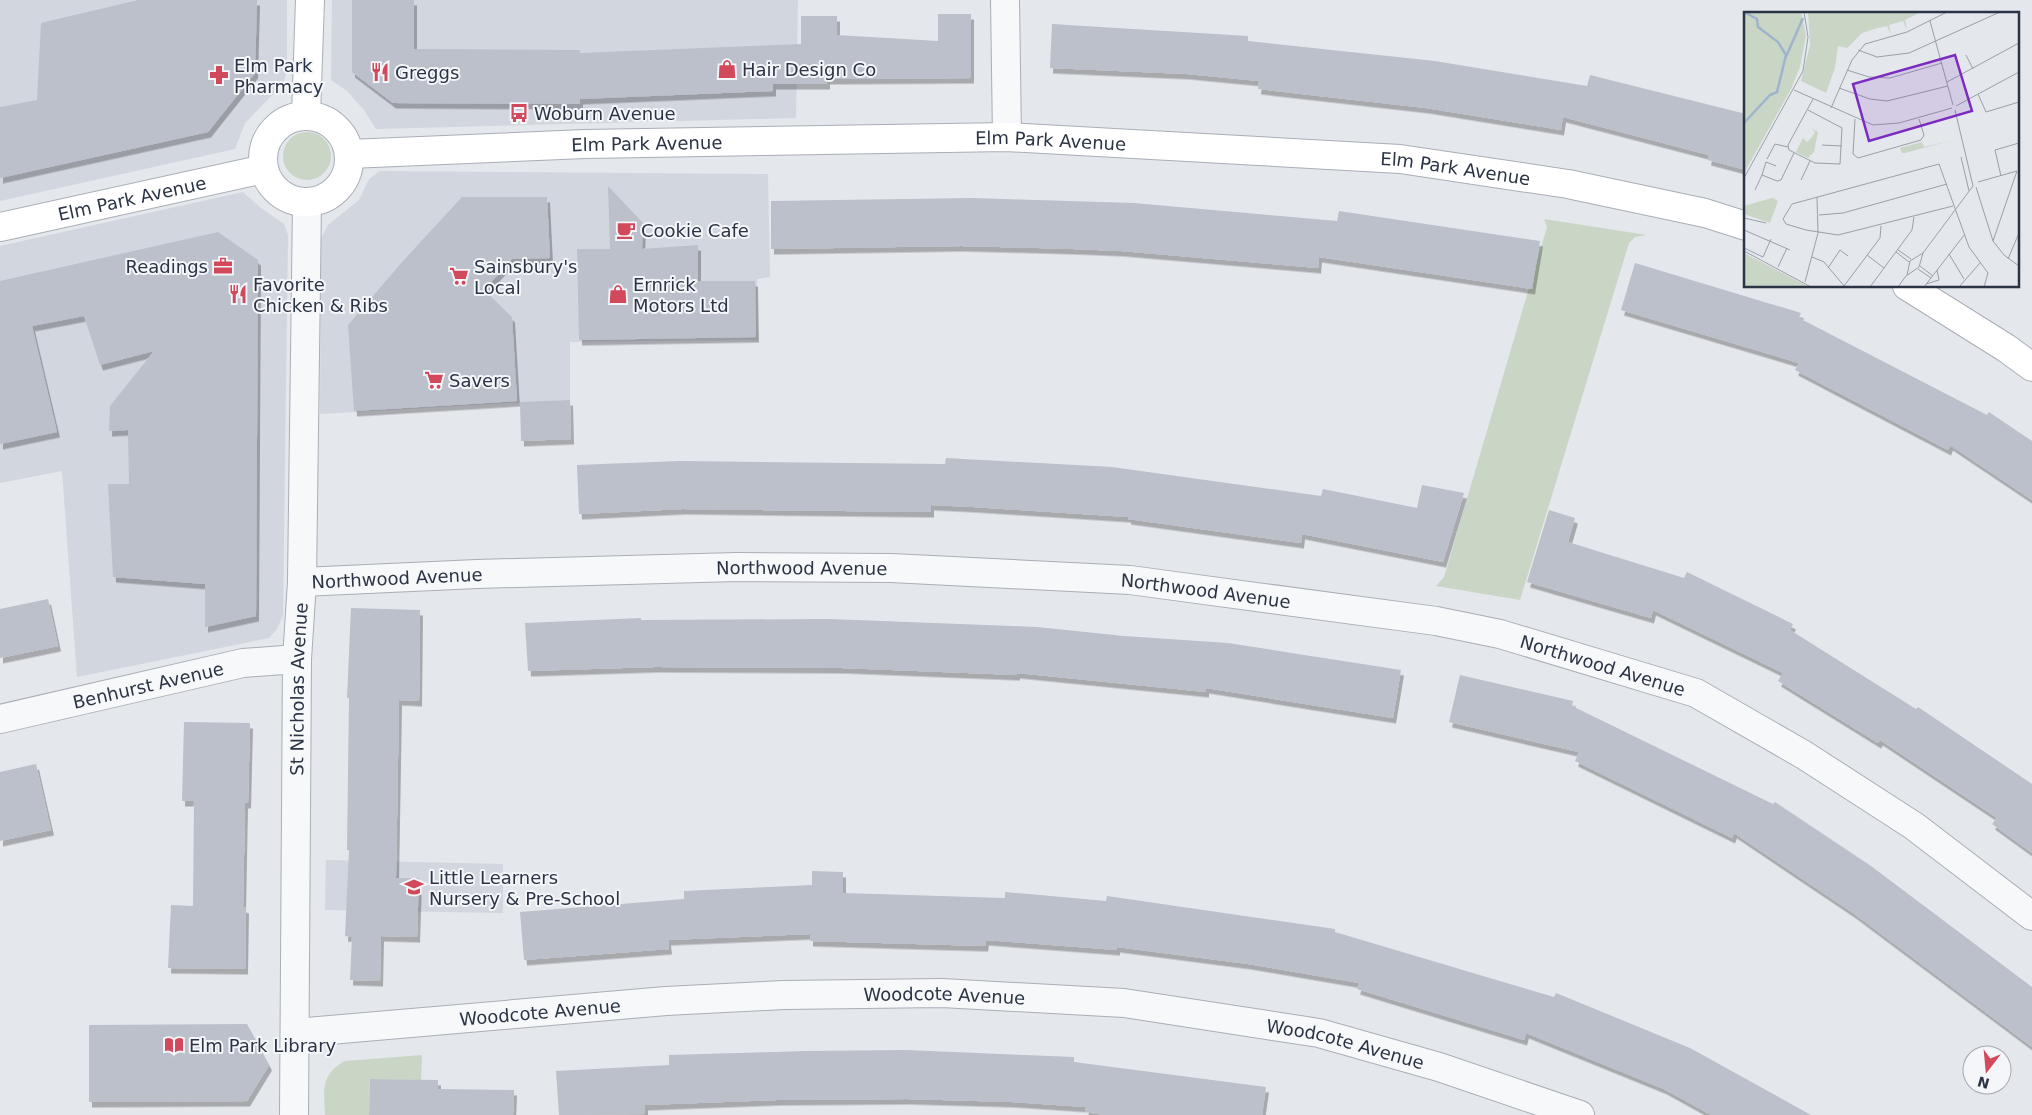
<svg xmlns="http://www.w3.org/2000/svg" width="2032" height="1115" viewBox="0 0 2032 1115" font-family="'DejaVu Sans',sans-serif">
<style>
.built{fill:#d2d6de}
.green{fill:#c9d6c5}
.building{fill:#bbc0ca;filter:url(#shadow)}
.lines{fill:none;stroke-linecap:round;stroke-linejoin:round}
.street-casing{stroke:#a9aeb7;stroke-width:30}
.secondary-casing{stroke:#a9aeb7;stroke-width:30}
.street{stroke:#f7f8fa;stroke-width:28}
.secondary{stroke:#fff;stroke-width:28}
.labels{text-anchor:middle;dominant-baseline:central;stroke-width:4;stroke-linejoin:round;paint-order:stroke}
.poi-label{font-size:18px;fill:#2b3445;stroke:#f4f6f9;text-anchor:start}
.street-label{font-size:18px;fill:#2b3445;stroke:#f4f6f9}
.inset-river{fill:none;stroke:#9fb4cc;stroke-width:2.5}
.inset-road{fill:none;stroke:#9a9fa9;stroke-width:1}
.view{fill:#7b2cbf;fill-opacity:0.15;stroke:#7b2cbf;stroke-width:2.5}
.inset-edge{fill:none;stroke:#2b3445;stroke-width:2.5}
</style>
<defs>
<filter id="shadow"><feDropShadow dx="3" dy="5.5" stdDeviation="0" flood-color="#0004"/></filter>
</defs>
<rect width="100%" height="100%" fill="#e4e7ec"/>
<!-- built -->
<path class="built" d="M 0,0 L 287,0 L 287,71 L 283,84 L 245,123 L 235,149 L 0,201 Z
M 332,0 L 798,0 L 796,118 L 376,129 L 364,110 L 347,91 L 331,80 Z
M 380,171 L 768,174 L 770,277 L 757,279 L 758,340 L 570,342 L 570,400 L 320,414 L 321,238 L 328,225 L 359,200 L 369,179 Z
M 243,192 L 261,208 L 284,224 L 288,235 L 283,615 L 277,629 L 269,638 L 77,677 L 62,471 L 0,483 L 0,246 Z
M 326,860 L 503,864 L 503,913 L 325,910 Z"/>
<!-- green -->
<path class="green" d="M283 156a24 24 0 1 1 48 0a24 24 0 1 1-48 0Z
M 1544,219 L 1647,235 L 1635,237 L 1629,243 L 1520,600 L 1436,586 L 1444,577 L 1547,227 Z
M 422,1055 L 421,1080 L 370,1079 L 369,1115 L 325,1115 C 324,1090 320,1075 345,1061 Z"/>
<!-- building -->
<path class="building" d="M 138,0 L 257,0 L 255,73 L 208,132 L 0,178 L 0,107 L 37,100 L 41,23 Z
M 352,0 L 414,0 L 414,49 L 580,50 L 580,53 L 801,44 L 801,16 L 837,16 L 837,35 L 938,41 L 938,14 L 971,14 L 971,78 L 827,79 L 827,84 L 773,84 L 773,91 L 580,99 L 580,104 L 393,103 L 352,72 Z
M 1052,24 L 1248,36 L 1248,41 L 1435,61 L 1587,86 L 1590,75 L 1746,114 L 1746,170 L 1708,160 L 1709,155 L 1563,117 L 1561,130 L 1426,108 L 1258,89 L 1259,81 L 1187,74 L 1050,68 Z
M 608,186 L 643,223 L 642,249 L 698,245 L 698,281 L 755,281 L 756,337 L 579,340 L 577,249 L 610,249 Z
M 462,197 L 547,197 L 550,258 L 512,259 L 484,290 L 512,317 L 517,401 L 354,411 L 348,325 L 403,261 Z
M 971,198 L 1134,203 L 1337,221 L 1339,211 L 1540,241 L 1532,289 L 1319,257 L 1318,268 L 1121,251 L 1073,249 L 961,246 L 771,249 L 771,201 Z
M 218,232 L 258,260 L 256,616 L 205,627 L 205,584 L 113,577 L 108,484 L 129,484 L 128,430 L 109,431 L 110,406 L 154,351 L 100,365 L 84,316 L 32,326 L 57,432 L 0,444 L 0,281 Z
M 1635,263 L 1801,313 L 1799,318 L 1987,415 L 1989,412 L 2032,441 L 2032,500 L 1950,445 L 1948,450 L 1795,370 L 1799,363 L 1621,310 Z
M 570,400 L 571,439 L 521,441 L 520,402 Z
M 946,458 L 1112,467 L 1321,496 L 1323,489 L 1417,508 L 1422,485 L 1464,493 L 1443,562 L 1302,534 L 1301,543 L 1128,519 L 1128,517 L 973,507 L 931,505 L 931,512 L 683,509 L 579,514 L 577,465 L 679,461 L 945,464 Z
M 1549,510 L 1575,518 L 1568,542 L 1684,578 L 1687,572 L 1793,624 L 1790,630 L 1916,709 L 1918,707 L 2032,784 L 2032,853 L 1992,824 L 1997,818 L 1880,740 L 1878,743 L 1778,681 L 1783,673 L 1653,610 L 1651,618 L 1527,582 Z
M 48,599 L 58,646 L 0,658 L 0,609 Z
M 351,608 L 420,610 L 419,701 L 399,700 L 396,878 L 419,878 L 417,937 L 381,936 L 380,981 L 350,980 L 352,937 L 345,936 L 349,850 L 347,850 L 349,698 L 347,698 Z
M 641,618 L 641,620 L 830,619 L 1037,627 L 1124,636 L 1228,643 L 1401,670 L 1393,718 L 1206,688 L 1206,692 L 1017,673 L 1017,675 L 842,668 L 655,667 L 528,671 L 525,623 Z
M 1460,675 L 1573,701 L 1572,706 L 1773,804 L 1775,802 L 1871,866 L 2032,987 L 2032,1047 L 1853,913 L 1734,833 L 1732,838 L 1575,761 L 1579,752 L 1449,722 Z
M 184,722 L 250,723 L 248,803 L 245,803 L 243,907 L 246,908 L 245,969 L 168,968 L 171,905 L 193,906 L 194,801 L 182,801 Z
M 36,764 L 51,830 L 0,841 L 0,772 Z
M 812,871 L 843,872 L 843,893 L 1005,898 L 1005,892 L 1106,901 L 1107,896 L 1335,929 L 1335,932 L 1510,984 L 1554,997 L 1556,993 L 1690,1048 L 1811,1115 L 1711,1115 L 1664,1089 L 1526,1033 L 1524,1040 L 1357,989 L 1359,983 L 1248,964 L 1117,947 L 1117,950 L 986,940 L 985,946 L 810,941 L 810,934 L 668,940 L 669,949 L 524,960 L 520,912 L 684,899 L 684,891 L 812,885 Z
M 247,1024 L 269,1065 L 247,1101 L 89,1102 L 89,1025 Z
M 906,1050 L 1074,1057 L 1074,1062 L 1266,1087 L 1262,1115 L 1105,1115 L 1085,1112 L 1086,1107 L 1012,1102 L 906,1099 L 777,1100 L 645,1105 L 645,1114 L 559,1115 L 556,1071 L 669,1065 L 669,1055 L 806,1051 Z
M 370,1079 L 438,1080 L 438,1089 L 514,1090 L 513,1115 L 369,1115 Z"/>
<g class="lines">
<!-- street casing -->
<g class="street-casing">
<g id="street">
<path d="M 1005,0 L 1007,137"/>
<path id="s1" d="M 302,582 L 477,574 L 737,567 L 891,568 L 1130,580 L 1436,621 L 1500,634 L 1696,693 L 1804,755 L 1914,826 L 2032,916"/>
<path id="s2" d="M 0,719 L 243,663 L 297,659"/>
<path id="s3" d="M 295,1033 L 666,1001 L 784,995 L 942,993 L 1124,1003 L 1319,1033 L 1439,1067 L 1580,1115"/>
<path id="s4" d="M 294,1115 L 297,659 L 302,582 L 307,203"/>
</g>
</g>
<!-- secondary casing -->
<g class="secondary-casing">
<g id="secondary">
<path d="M 306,115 L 310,0"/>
<circle cx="306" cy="159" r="43"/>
<path id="s5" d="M 349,154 L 585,144 L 1007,137 L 1400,159 L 1568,184 L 1705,213 L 1746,226"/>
<path id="s6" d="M 0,227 L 264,169"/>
<path d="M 1907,286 L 2006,348 L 2032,367"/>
</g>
</g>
<!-- street -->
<use href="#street" class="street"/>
<!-- secondary -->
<use href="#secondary" class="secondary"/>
</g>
<!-- icons -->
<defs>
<g id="shop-bare" transform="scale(1.5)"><path d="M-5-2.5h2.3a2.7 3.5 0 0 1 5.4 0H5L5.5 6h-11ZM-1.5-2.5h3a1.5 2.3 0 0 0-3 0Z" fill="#d1495b" stroke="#f4f6f9" stroke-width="2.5" paint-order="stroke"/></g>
<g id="restaurant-bare" transform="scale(1.5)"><path d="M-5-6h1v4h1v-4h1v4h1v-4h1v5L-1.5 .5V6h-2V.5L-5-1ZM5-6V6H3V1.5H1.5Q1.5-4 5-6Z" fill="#d1495b" stroke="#f4f6f9" stroke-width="2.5" paint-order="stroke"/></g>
<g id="pharmacy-bare" transform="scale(1.5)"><path d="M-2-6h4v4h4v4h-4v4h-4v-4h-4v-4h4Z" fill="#d1495b" stroke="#f4f6f9" stroke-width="2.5" paint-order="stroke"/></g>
<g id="bus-bare" transform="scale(1.5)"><path d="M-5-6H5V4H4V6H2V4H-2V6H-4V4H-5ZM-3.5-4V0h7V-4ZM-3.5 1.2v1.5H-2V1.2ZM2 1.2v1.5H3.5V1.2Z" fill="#d1495b" stroke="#f4f6f9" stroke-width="2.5" paint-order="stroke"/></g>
<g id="cafe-bare" transform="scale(1.5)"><path d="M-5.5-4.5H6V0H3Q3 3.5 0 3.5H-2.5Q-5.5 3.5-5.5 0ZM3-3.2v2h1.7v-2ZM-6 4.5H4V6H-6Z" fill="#d1495b" stroke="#f4f6f9" stroke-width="2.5" paint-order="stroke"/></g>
<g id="office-bare" transform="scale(1.5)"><path d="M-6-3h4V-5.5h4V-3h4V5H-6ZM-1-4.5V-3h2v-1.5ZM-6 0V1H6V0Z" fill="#d1495b" stroke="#f4f6f9" stroke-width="2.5" paint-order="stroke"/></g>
<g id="supermarket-bare" transform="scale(1.5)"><path d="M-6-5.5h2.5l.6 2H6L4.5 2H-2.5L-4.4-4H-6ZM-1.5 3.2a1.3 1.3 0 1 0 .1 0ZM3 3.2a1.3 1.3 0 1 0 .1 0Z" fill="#d1495b" stroke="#f4f6f9" stroke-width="2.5" paint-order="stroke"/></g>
<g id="school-bare" transform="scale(1.5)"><path d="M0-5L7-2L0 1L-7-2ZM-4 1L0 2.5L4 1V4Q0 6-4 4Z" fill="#d1495b" stroke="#f4f6f9" stroke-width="2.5" paint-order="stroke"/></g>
<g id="library-bare" transform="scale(1.5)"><path d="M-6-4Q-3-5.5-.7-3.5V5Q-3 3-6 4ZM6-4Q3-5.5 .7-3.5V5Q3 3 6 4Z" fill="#d1495b" stroke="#f4f6f9" stroke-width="2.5" paint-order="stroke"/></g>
</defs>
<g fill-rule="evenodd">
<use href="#shop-bare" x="727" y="69"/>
<use href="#restaurant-bare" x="380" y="72"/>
<use href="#pharmacy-bare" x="219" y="75"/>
<use href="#bus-bare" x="519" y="113"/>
<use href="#cafe-bare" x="626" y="230"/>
<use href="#office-bare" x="223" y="266"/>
<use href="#supermarket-bare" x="459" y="276"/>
<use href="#restaurant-bare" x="238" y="294"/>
<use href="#shop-bare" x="618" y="294"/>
<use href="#supermarket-bare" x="434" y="380"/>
<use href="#school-bare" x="414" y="887"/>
<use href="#library-bare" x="174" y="1045"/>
</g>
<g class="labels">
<!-- poi labels -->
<g class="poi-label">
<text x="234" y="65">Elm Park<tspan x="234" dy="21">Pharmacy</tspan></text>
<text x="742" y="69">Hair Design Co</text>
<text x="395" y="72">Greggs</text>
<text x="534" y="113">Woburn Avenue</text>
<text x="641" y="230">Cookie Cafe</text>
<text x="208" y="266" text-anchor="end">Readings</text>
<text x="474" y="266">Sainsbury's<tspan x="474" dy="21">Local</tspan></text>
<text x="253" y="284">Favorite<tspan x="253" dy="21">Chicken &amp; Ribs</tspan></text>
<text x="633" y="284">Ernrick<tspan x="633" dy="21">Motors Ltd</tspan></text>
<text x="449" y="380">Savers</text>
<text x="429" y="877">Little Learners<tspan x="429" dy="21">Nursery &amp; Pre-School</tspan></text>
<text x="189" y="1045">Elm Park Library</text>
</g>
<!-- street labels -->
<g class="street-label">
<text stroke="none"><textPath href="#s5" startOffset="702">Elm Park Avenue</textPath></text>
<text stroke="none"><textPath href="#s5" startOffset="298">Elm Park Avenue</textPath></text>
<text stroke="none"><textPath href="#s5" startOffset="1108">Elm Park Avenue</textPath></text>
<text stroke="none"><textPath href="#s6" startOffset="135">Elm Park Avenue</textPath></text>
<text stroke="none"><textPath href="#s1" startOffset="500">Northwood Avenue</textPath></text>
<text stroke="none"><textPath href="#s1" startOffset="95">Northwood Avenue</textPath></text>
<text stroke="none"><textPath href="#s1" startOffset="905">Northwood Avenue</textPath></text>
<text stroke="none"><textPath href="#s1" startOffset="1310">Northwood Avenue</textPath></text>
<text stroke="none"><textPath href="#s2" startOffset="152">Benhurst Avenue</textPath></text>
<text stroke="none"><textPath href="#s4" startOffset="426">St Nicholas Avenue</textPath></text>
<text stroke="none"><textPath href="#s3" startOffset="651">Woodcote Avenue</textPath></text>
<text stroke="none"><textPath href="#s3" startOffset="246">Woodcote Avenue</textPath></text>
<text stroke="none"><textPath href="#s3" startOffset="1056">Woodcote Avenue</textPath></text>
</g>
</g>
<!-- overview -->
<g transform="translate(1744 12)">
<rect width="275" height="275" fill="#e4e7ec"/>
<path d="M 0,0 L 57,0 L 62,24 L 56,55 L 47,77 L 0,161 ZM 64,0 L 177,0 L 161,8 L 163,18 L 159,9 L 145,13 L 147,23 L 143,14 L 134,16 L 118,21 L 103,36 L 94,34 L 91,56 L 82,81 L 57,69 L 66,33 ZM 67,116 L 74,120 L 70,140 L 64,146 L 52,140 L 59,126 L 63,130 L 68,125 L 71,120 ZM 213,127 L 161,141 L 158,141 L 156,136 L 178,130 L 180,135 ZM 156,150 L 29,186 L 34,189 L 26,211 L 0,202 L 0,194 ZM 0,241 L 65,275 L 0,275 Z" fill="#c9d6c5"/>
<path class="inset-river" d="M 0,0 L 13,7 L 14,15 L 34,30 L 42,43 L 33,80 L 26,83 L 0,111M 41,47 L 59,6"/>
<path class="inset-road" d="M 186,9 L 209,93M 114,38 L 133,45 L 165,41 L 256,0M 222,43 L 229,57M 103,58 L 125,65 L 146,66 L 198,51M 203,70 L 275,31M 95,76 L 126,87 L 143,89 L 204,74M 50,78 L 129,113 L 155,111 L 208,96M 234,82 L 242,100 L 275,90M 212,94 L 275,60M 87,96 L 108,48 L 121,32 L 163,20 L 203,0M 64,98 L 98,116 L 96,152 L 71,151 L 45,138 L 44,133 L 69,87M 211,98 L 229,174M 111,107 L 109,142 L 114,146 L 177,128 L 180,123 L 175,107M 78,133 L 98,134M 217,145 L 225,179M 23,147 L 31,132 L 44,135M 18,163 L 22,150 L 32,154M 257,164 L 251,138 L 275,131M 0,166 L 59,59 L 64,25 L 60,0M 57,168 L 66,149M 234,170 L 273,159M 232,175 L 249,229 L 260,243 L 275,254M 11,178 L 18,163 L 33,169 L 37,168 L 50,141M 209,194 L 94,223 L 62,218 L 42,212 L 39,207 L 48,192 L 195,152 L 225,235 L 244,261 L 240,275M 75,203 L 99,201 L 203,172M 0,206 L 22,211M 0,218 L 46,238M 249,229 L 273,159M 0,236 L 19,245 L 27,227M 154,238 L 167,247M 0,239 L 67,275M 152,240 L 165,250M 205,242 L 220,267M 123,243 L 140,256M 68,245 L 80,250 L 101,275M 264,247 L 275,221M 176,254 L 189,264M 34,255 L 43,236M 84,256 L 96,238 L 104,244M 174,257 L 187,266M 163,263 L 166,249 L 179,241M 61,270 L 74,221 L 73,185M 182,272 L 195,268 L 193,258M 100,274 L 136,226 L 137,214M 126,275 L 168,218 L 170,205M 154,275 L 162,264 L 175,255 L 179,241 L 229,174M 180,275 L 221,222M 215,275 L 236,251"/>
<path class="view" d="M 211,43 L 228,99 L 125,129 L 109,72 Z"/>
<rect width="275" height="275" class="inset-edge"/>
</g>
<!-- north arrow -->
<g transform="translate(1987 1070) rotate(196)"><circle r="24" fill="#f4f6f9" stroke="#a4a8b1"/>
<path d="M0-4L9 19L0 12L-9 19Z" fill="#d1495b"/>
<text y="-8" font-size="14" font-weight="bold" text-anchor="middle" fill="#2b3445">N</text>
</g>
</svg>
